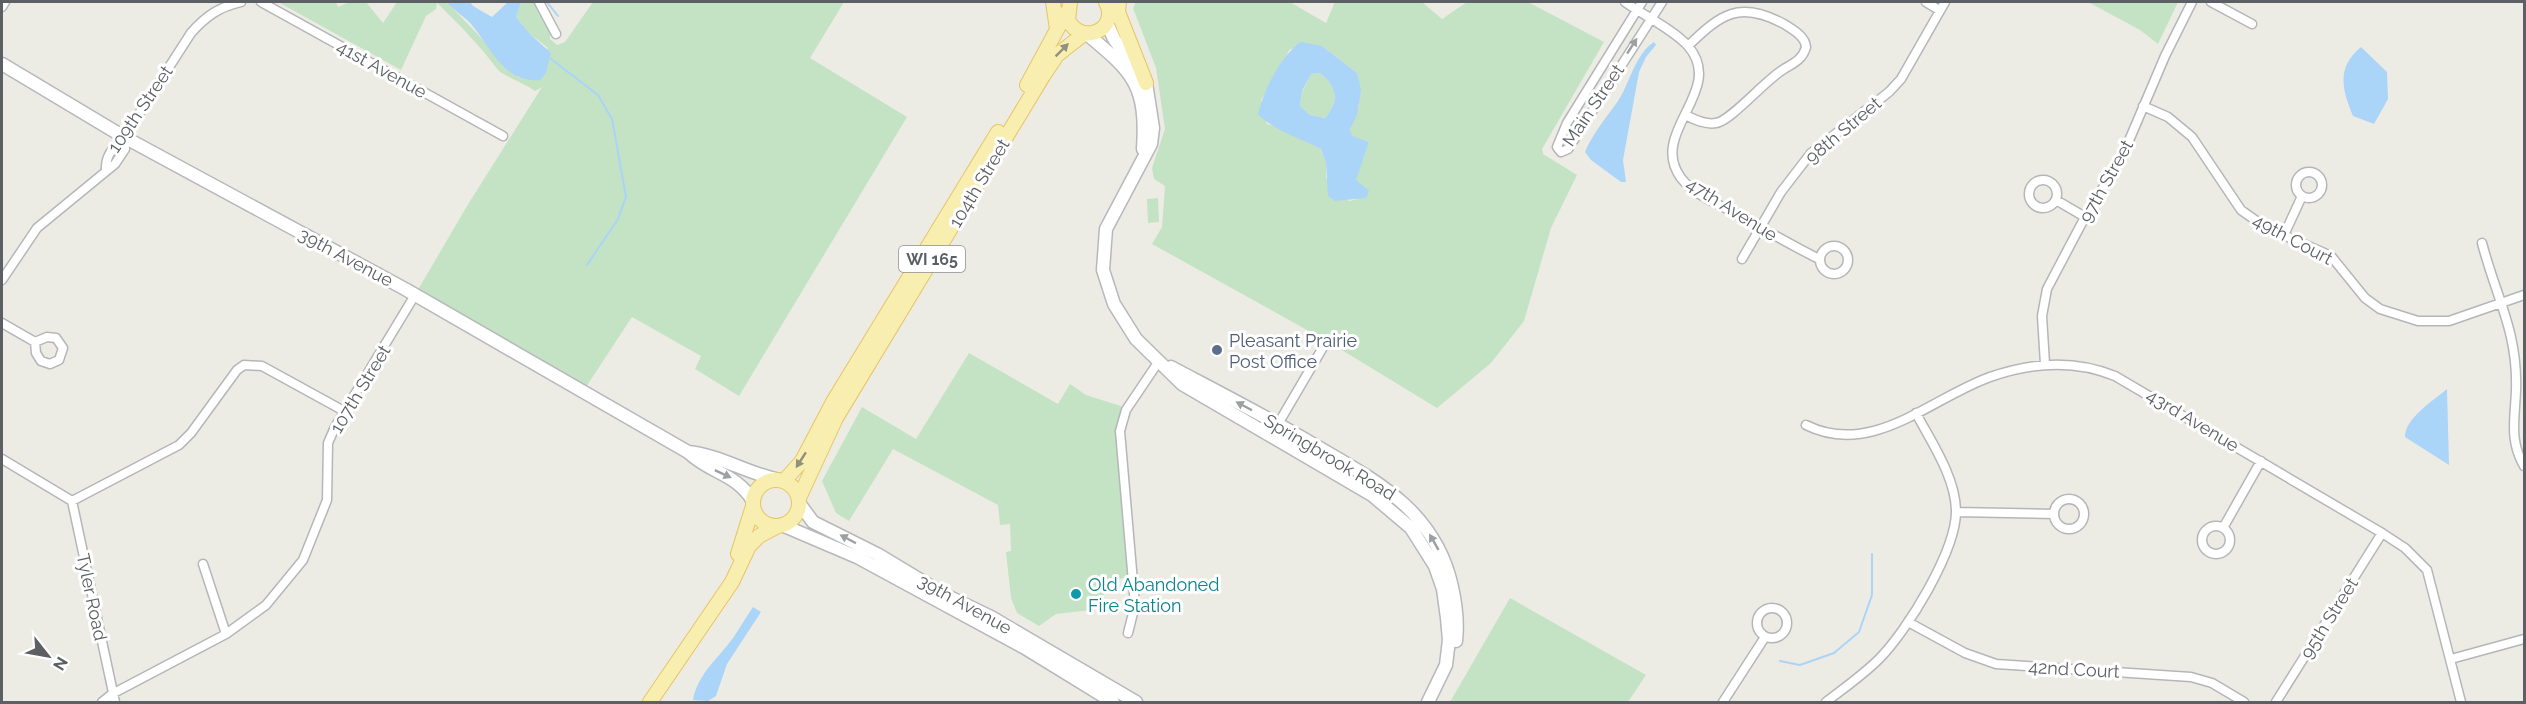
<svg xmlns="http://www.w3.org/2000/svg" width="2526" height="704" viewBox="0 0 2526 704" font-family="Raleway,sans-serif">
<style>
.green{fill:#c3e3c4;fill-rule:evenodd}
.water{fill:#aad4f8;fill-rule:evenodd}
.lines{fill:none;stroke-linecap:round;stroke-linejoin:round}
.stream{stroke:#aad4f8;stroke-width:2}
.street-casing{stroke:#b5b6ba;stroke-width:11}
.secondary-casing{stroke:#b6b8bd;stroke-width:15}
.primary-casing{stroke:#e6c565;stroke-width:16}
.street{stroke:#fff;stroke-width:8}
.secondary{stroke:#fff;stroke-width:12}
.primary{stroke:#f8eeaf;stroke-width:14}
.oneway{fill:#9d9fa2}
.oneway2{fill:#93917e}
.service-dot{fill:#5c6f8a;stroke:#fff;stroke-width:2}
.culture-dot{fill:#0f9aa8;stroke:#fff;stroke-width:2}
.labels{text-anchor:middle;dominant-baseline:central;stroke-width:6;stroke-linejoin:round;paint-order:stroke}
.shield{fill:#fff;stroke:#8d8f92;stroke-width:1.5}
.shield-label{font-size:16px;font-weight:bold;fill:#5c5f64}
.street-label{font-size:18px;fill:#5c5f64;stroke:#fff}
.service-label{font-size:18px;fill:#4e5e75;stroke:#fff;text-anchor:start}
.culture-label{font-size:18px;fill:#0d838f;stroke:#fff;text-anchor:start}
</style>
<rect width="100%" height="100%" fill="#edece4"/>
<!-- green -->
<path class="green" d="M 278,2 L 336,2 L 338,7 L 349,2 L 366,2 L 383,23 L 397,2 L 447,2 L 518,77 L 529,79 L 548,48 L 530,34 L 516,17 L 521,2 L 539,2 L 550,27 L 550,39 L 557,45 L 565,42 L 593,2 L 844,2 L 810,58 L 907,117 L 739,396 L 695,369 L 701,356 L 632,317 L 586,387 L 415,295 L 467,206 L 542,87 L 535,91 C 528,85 502,75 498,70 C 480,46 459,24 437,3 L 436,9 L 426,16 L 401,70 Z
M 1136,2 L 1290,2 L 1326,23 L 1335,2 L 1422,2 L 1442,19 L 1467,2 L 1528,2 L 1604,42 L 1542,149 L 1543,154 L 1577,175 L 1551,228 L 1524,321 L 1491,363 L 1437,408 L 1327,341 L 1152,244 L 1162,227 L 1165,186 L 1154,179 L 1152,168 L 1165,129 L 1156,68 L 1133,8 ZM 1322,46 L 1357,73 L 1359,105 L 1350,129 L 1352,137 L 1369,142 L 1355,180 L 1358,199 L 1349,201 L 1326,178 L 1326,163 L 1321,149 L 1278,127 L 1267,124 L 1261,100 L 1290,49 Z
M 2088,2 L 2178,2 L 2158,44 L 2140,30 Z
M 1320,73 C 1337,86 1340,101 1325,118 L 1310,115 L 1300,106 L 1302,92 L 1311,74 Z
M 1158,198 L 1159,222 L 1148,223 L 1147,199 Z
M 969,353 L 1058,404 L 1070,384 L 1086,395 L 1127,408 L 1122,420 L 1132,577 C 1109,577 1106,596 1091,610 L 1056,614 L 1039,626 L 1017,613 L 1011,598 L 1006,552 L 1011,551 L 1010,524 L 1000,525 L 998,505 L 893,449 L 849,521 L 836,513 L 822,481 L 862,407 L 916,439 Z
M 1510,598 L 1646,675 L 1628,702 L 1450,702 Z"/>
<!-- water -->
<path class="water" d="M 447,2 L 470,2 L 473,6 L 492,17 L 508,2 L 521,2 L 516,17 L 530,34 L 551,53 L 546,73 L 540,80 C 504,84 490,46 471,24 C 464,16 453,10 447,2 Z
M 1300,42 L 1322,46 L 1357,73 L 1361,90 L 1357,115 L 1350,129 L 1352,136 L 1369,142 L 1356,180 L 1369,191 L 1366,198 L 1335,201 L 1328,196 L 1326,163 L 1321,149 C 1302,139 1271,129 1258,114 C 1264,89 1280,58 1300,42 ZM 1320,73 C 1337,86 1340,101 1325,118 L 1310,115 L 1300,106 L 1302,91 L 1311,74 Z
M 1654,42 L 1656,45 L 1646,57 L 1639,72 L 1623,160 L 1626,182 L 1621,182 L 1591,160 L 1585,152 C 1593,133 1606,118 1618,101 C 1630,83 1635,54 1654,42 Z
M 2361,47 L 2387,72 L 2388,99 L 2374,124 L 2353,116 C 2342,89 2336,68 2361,47 Z
M 2447,389 L 2449,465 L 2405,437 C 2405,418 2433,401 2447,389 Z
M 753,607 L 761,612 L 727,664 L 716,696 L 708,701 L 693,700 C 698,673 718,659 733,638 C 740,628 746,617 753,607 Z"/>
<g class="lines">
<!-- stream -->
<path class="stream" d="M 547,2 L 558,16
M 551,59 L 598,95 L 612,119 L 626,197 L 618,219 L 587,265
M 1780,661 L 1800,665 L 1834,653 L 1859,632 L 1872,595 L 1872,554"/>
<!-- street casing -->
<g class="street-casing">
<path id="street" d="M 261,2 L 503,136
M 539,2 L 556,34
M 1625,2 C 1643,15 1674,30 1688,46 C 1727,91 1647,132 1681,178 C 1694,195 1720,205 1739,215 C 1765,230 1791,245 1819,259
M 1642,2 L 1567,123 L 1557,147 L 1561,152 L 1568,149 L 1662,2
M 1926,2 L 1939,10
M 2211,2 L 2252,24
M 2,7 L 5,2
M 2143,106 L 2168,117 L 2192,137 L 2241,210 L 2265,227 L 2331,256 L 2365,298 L 2380,309 L 2418,321 L 2449,321 L 2524,295
M 1685,115 C 1694,119 1705,125 1716,123 C 1731,121 1765,80 1784,69 C 1794,63 1803,59 1806,47 C 1805,36 1793,30 1784,24 C 1739,0 1721,14 1688,46
M 106,170 C 105,153 116,146 126,134 L 191,33 C 206,16 219,7 241,2
M2296 185a13 13 0 1 1 26 0a13 13 0 1 1-26 0Z
M2029 194a14 14 0 1 1 28 0a14 14 0 1 1-28 0Z
M 2056,200 L 2085,217
M 2284,235 L 2302,196
M 2482,243 C 2496,297 2518,332 2516,390 C 2515,419 2509,440 2524,466
M1820 260a14 14 0 1 1 28 0a14 14 0 1 1-28 0Z
M 1742,259 L 1781,192 L 1811,153 L 1889,92 L 1901,79 L 1945,2
M 2,280 L 37,228 L 115,164 L 125,149 L 124,137
M 2,323 L 35,342
M 47,337 L 56,338 L 63,348 L 59,360 L 50,364 L 41,361 L 36,353 L 35,342 Z
M 2045,364 L 2042,316 L 2047,289 L 2085,217 L 2122,157 L 2165,56 L 2192,2
M 1806,425 C 1872,458 1931,398 1990,377 C 2030,363 2074,359 2115,376 L 2382,533 L 2405,548 L 2427,570 L 2461,702
M 1271,436 L 1322,349
M 2,459 L 72,501
M2054 514a15 15 0 1 1 30 0a15 15 0 1 1-30 0Z
M 72,501 L 179,445 L 191,433 L 237,370 L 244,365 L 262,366 L 344,411
M 72,501 L 115,702
M 1956,512 L 2054,514
M2202 540a14 14 0 1 1 28 0a14 14 0 1 1-28 0Z
M 2223,528 L 2261,461
M 203,564 L 226,634
M1757 623a15 15 0 1 1 30 0a15 15 0 1 1-30 0Z
M 1908,622 L 1965,653 L 1996,664 L 2191,677 L 2212,683 L 2244,702
M 1128,633 L 1135,605 L 1120,431 L 1126,410 L 1159,361
M 2451,659 L 2524,639
M 102,702 L 112,694 L 226,634 L 266,605 L 303,560 L 327,500 L 328,443 L 335,427 L 415,295
M 1723,702 L 1765,637
M 1826,702 C 1844,688 1863,675 1879,659 C 1907,631 1957,550 1956,510 C 1955,476 1931,442 1916,413
M 2276,702 L 2382,533"/>
</g>
<!-- secondary casing -->
<g class="secondary-casing">
<path id="secondary" d="M 1107,23 L 1114,39 L 1146,83 L 1153,128 L 1151,144 L 1106,229 L 1103,270 L 1114,304 L 1136,339 L 1182,384 L 1372,495 L 1411,528 L 1435,566 L 1443,589 L 1447,618 L 1449,640 L 1446,665 L 1428,702
M 1088,35 C 1134,73 1147,86 1143,149
M 2,64 L 124,137 L 405,289 L 688,452 C 711,474 736,473 753,501
M 1171,367 C 1218,392 1265,416 1311,443 C 1374,480 1435,509 1452,587 C 1456,605 1458,623 1456,641
M 688,452 C 720,455 748,474 780,480
M 799,503 L 813,522 L 877,554 L 945,595 L 991,617 L 1136,702
M 782,525 L 857,557 L 1025,648 L 1113,702"/>
</g>
<!-- primary casing -->
<g class="primary-casing">
<path id="primary" d="M 1053,2 L 1057,29
M 1070,2 L 1068,20 C 1082,47 1120,29 1106,2
M 1119,2 L 1118,12 L 1146,83
M 1027,85 L 1066,13
M753 503a23 23 0 1 1 46 0a23 23 0 1 1-46 0Z
M 784,481 L 802,461 L 833,402 L 998,132
M 799,498 L 836,418 L 1043,76 L 1057,55 L 1084,34
M 738,554 L 753,506
M 650,702 L 732,582 L 749,546 L 759,536 L 778,526"/>
</g>
<!-- street -->
<use href="#street" class="street"/>
<!-- secondary -->
<use href="#secondary" class="secondary"/>
<!-- primary -->
<use href="#primary" class="primary"/>
</g>
<!-- one-way arrows -->
<defs><path id="oneway-solid" d="M-6-.8H1V-3.2L6.5 0L1 3.2V.8H-6Z" transform="scale(1.5)"/></defs>
<g class="oneway">
<use href="#oneway-solid" transform="translate(1632 46) rotate(-57)"/>
<use href="#oneway-solid" transform="translate(1244 406) rotate(-152)"/>
<use href="#oneway-solid" transform="translate(723 474) rotate(25)"/>
<use href="#oneway-solid" transform="translate(848 539) rotate(-152)"/>
<use href="#oneway-solid" transform="translate(1434 542) rotate(-120)"/>
</g>
<g class="oneway2">
<use href="#oneway-solid" transform="translate(1062 50) rotate(-45)"/>
<use href="#oneway-solid" transform="translate(801 460) rotate(123)"/>
</g>
<!-- markers -->
<circle class="service-dot" cx="1217" cy="350" r="6"/>
<circle class="culture-dot" cx="1076" cy="594" r="6"/>
<g class="labels">
<!-- shield labels -->
<rect class="shield" x="899" y="246" width="66" height="26" rx="4.5"/>
<g class="shield-label">
<text x="932" y="259">WI 165</text>
</g>
<!-- street labels -->
<g class="street-label">
<text transform="translate(382 69) rotate(29)">41st Avenue</text>
<text transform="translate(1593 105) rotate(-56)">Main Street</text>
<text transform="translate(140 109) rotate(-56)">109th Street</text>
<text transform="translate(1843 130) rotate(-40)">98th Street</text>
<text transform="translate(2106 181) rotate(-61)">97th Street</text>
<text transform="translate(979 183) rotate(-59)">104th Street</text>
<text transform="translate(1732 209) rotate(32)">47th Avenue</text>
<text transform="translate(2293 239) rotate(28)">49th Court</text>
<text transform="translate(346 257) rotate(28)">39th Avenue</text>
<text transform="translate(360 389) rotate(-59)">107th Street</text>
<text transform="translate(2193 420) rotate(31)">43rd Avenue</text>
<text transform="translate(1330 457) rotate(31)">Springbrook Road</text>
<text transform="translate(92 597) rotate(78)">Tyler Road</text>
<text transform="translate(965 604) rotate(29)">39th Avenue</text>
<text transform="translate(2329 618) rotate(-58)">95th Street</text>
<text transform="translate(2074 669) rotate(3)">42nd Court</text>
</g>
<!-- service labels -->
<g class="service-label">
<text x="1229" y="340">Pleasant Prairie<tspan x="1229" dy="21">Post Office</tspan></text>
</g>
<!-- culture labels -->
<g class="culture-label">
<text x="1088" y="584">Old Abandoned<tspan x="1088" dy="21">Fire Station</tspan></text>
</g>
</g>
<!-- border -->
<rect width="2526" height="704" fill="none" stroke="#5c5f64" stroke-width="6"/>
<!-- north arrow -->
<g transform="translate(48 656) rotate(121)" stroke="#ffffff" stroke-width="4.5" paint-order="stroke">
<path d="M0-4.5L10 22L0 15L-10 22Z" fill="#5c5f64"/>
<text y="-9" font-size="16" font-weight="bold" text-anchor="middle" fill="#5c5f64">N</text>
</g>
</svg>
